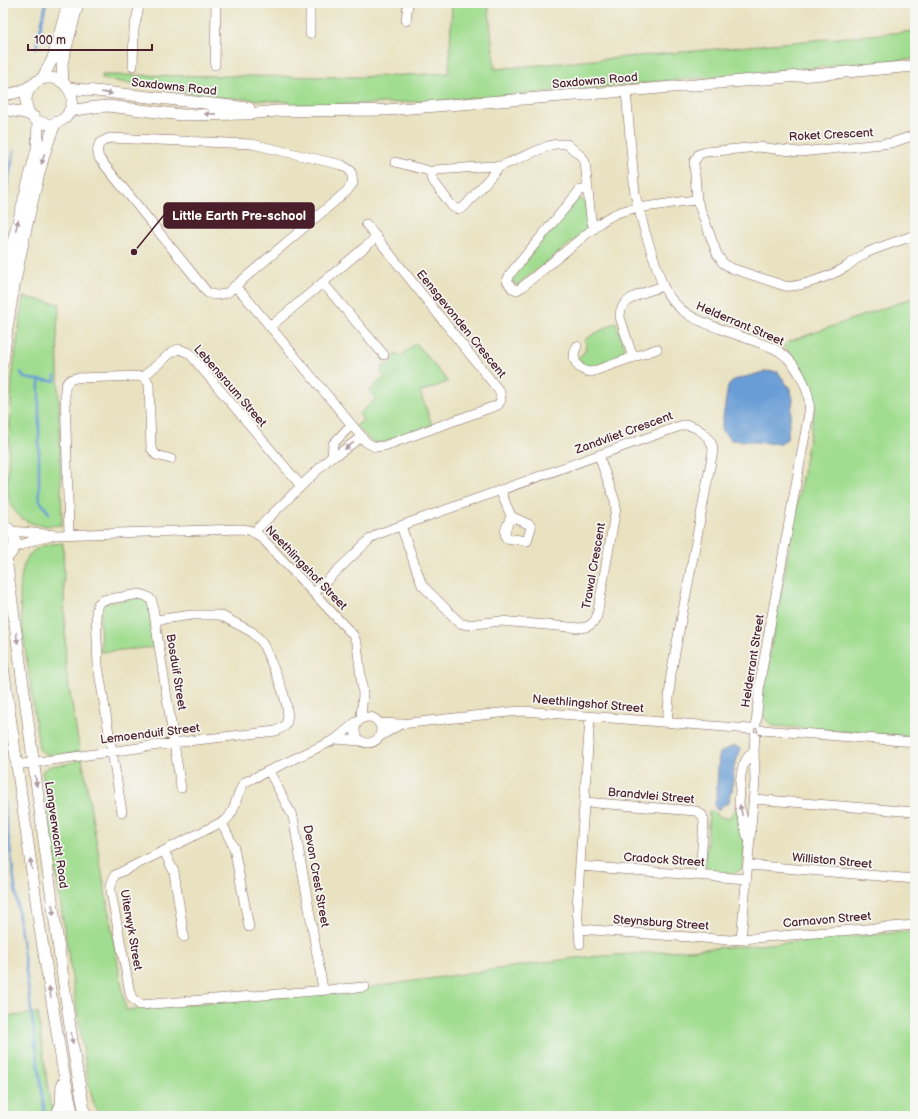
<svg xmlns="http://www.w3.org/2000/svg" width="918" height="1119" viewBox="0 0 918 1119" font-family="'Balsamiq Sans',sans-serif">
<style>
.green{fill:#a1dd90;stroke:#767e5e}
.water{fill:#699dd5;stroke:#5a5e80}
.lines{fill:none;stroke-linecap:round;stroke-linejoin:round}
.stream{stroke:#699dd5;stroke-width:2.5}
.minor-casing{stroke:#826360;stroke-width:10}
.tertiary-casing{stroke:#826360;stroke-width:12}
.minor{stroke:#fff;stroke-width:9}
.tertiary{stroke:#fff;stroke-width:11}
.oneway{fill:#ae9aa0}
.labels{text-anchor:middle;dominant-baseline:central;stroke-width:3.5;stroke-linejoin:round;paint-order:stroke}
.street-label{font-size:12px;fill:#4a1f2b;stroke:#f6f6f2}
.leader{fill:none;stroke:#4a1f2b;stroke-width:1.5}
.callout-dot{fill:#4a1f2b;stroke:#f6f6f2;stroke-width:1.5}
.callout{fill:#4a1f2b;stroke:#4a1f2b;stroke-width:1.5}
.callout-label{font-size:13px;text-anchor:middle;font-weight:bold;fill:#fff}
</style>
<rect width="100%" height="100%" fill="#f6f6f2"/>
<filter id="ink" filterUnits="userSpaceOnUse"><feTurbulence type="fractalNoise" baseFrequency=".025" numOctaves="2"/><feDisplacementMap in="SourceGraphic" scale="8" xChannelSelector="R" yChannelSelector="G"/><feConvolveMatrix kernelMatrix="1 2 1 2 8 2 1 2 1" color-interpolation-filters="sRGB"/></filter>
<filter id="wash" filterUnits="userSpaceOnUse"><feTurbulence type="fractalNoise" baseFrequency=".012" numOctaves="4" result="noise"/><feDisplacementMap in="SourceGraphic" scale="16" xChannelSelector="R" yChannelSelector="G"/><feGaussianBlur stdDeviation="0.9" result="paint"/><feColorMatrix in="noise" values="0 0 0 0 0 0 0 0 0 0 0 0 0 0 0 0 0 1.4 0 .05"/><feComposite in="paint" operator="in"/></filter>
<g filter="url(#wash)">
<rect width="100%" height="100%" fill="#e9e2c1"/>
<!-- green -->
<path class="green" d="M 452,3 L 488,3 L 495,69 L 915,31 L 915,59 L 489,97 C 423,102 356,105 289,105 L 289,102 L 215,97 L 102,79 L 102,75 L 361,77 L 449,73 Z
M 581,199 L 586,203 L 588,227 L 586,231 L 517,285 L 512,282 L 512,277 L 577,200 Z
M 23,297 L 60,304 L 57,326 L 62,525 C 33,528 13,522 7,491 L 12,379 Z
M 915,297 L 915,737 L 774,726 C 757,718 763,700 764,685 L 815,407 C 814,383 800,363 783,347 L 788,342 Z
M 616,322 L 625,349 L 623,357 L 592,369 L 582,367 L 579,358 L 581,355 L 585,352 L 586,343 L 584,340 Z
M 416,343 L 448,382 L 420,392 L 432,425 L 380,443 L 372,442 L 356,426 L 363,420 L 359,414 L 376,399 L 369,391 L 385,377 L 381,373 L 383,366 C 391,365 394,360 395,353 L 401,356 Z
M 63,543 L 66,670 L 80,752 C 67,754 50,760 39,749 C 36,724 32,699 29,674 C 25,647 12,579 28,557 C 36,545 49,544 63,543 Z
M 141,597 L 148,601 L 156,647 L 101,652 L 100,609 L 102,604 Z
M 82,759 L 126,1010 L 365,988 L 575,958 L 757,945 L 915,931 L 915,1116 L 100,1116 L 96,1109 L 93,1101 L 88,1081 L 59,894 L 42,771 C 51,763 60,766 70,763 C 75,762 74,760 82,759 Z
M 737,807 L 745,842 L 743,868 L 733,874 L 707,871 L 705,866 L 709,811 L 713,811 L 718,817 L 729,818 Z
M 38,1013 L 50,1104 L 54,1110 L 49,1116 L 3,1116 L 3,1017 Z"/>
<!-- water -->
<path class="water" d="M 767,371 L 778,372 L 790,389 L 793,399 L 787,439 L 779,444 L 731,440 L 721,430 L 728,386 L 734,380 Z
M 736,746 L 740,749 L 740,751 L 734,767 L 732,791 L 730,793 L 729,803 L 721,806 L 718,811 C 714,807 714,805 716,799 L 719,754 L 728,748 Z"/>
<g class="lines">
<!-- stream -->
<path class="stream" d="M 36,48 L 46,3
M 3,206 L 14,151
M 21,372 L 24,378 L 39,380 L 39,493 L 40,501 L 49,513
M 39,380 L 55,381 L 55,376
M 3,795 L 45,1116"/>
</g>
</g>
<g filter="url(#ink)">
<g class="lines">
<!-- minor casing -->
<g class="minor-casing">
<path id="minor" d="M 406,21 L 408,3
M 310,34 L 310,3
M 215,65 L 216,3
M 133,66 L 134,29 L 140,3
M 626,91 L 635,194 L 645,232 L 663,286 C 677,314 698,321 726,331 C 742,337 758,342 773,348 C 795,358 812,390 809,413 L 760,681 L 756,724
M 915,135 L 891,143 L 800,152 L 758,147 L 706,152 L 699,154 L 694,162 L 697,200 L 717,254 L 723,263 L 731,268 L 785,286 C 800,288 833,275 846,267 C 852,262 859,257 866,253 C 882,246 899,241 915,235
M 110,138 L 252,144 L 342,165 L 351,171 L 353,183 L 347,191 L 227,293 C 220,295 215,296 208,293 L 99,158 C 95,146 99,142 110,138 Z
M 395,162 L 433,172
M 499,167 L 492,166 L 436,170 L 431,174 L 431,178 L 452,206 C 456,210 461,210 465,206 L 499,167 L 548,146 L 556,144 L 567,144 L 582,157 L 585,162 L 591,219 L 594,229
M 588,189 L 580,190 L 510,274 L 507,281 L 512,288 L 517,290 L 522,287 L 600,223 C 620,208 637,208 660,205 C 672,203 685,201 697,200
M 323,283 L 384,355
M 234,286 L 243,294 L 366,442 L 375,447 L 384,446 L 498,405 L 501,400 L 500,392 L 366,224
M 270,327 L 377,237
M 577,346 C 570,358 577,371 591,372 L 657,349
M 633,358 L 620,317 C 619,297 647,292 663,286
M 144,376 L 149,384 L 151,448 L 156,455 L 171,459
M 332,456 L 333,444 L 351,425
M 500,490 L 511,516 L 530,525 L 531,528 L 527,541 L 506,538 L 505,531 L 511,516
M 401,526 L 422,585 L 460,623 L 467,625 L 501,621 L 581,628 C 589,627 594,624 597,616 L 616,508 L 615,501 L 599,456
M 11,531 L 56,535 L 240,529 L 249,530 L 260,536 L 353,635 L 357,644 L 363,694 L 361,718
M 254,532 L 332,456 L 337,455 L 361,437
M 69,534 L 65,390 C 65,383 69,379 76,378 L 144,376 L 172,352 L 179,349 L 189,353 L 301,486
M 14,548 L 34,540 L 51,536
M 314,593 L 370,539 L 378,534 L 683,425 C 696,424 713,438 713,451 L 671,674 L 667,723
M355 730a13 13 0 1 1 26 0a13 13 0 1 1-26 0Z
M 356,722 L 336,739 L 245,782 C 235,793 237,811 226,820 L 115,875 L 111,885 L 111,892 L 130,993 L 132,998 L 140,1005 L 365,987
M 379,723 L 401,724 L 509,712 L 523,711 L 750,729
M 762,730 L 915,742
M 379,737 L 401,724
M 336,739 L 360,741
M 16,765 L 188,741 L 276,731 L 285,726 C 296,710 269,659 262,642 L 252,632 L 220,615 L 192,615 L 155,620
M 269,771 L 293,817 L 323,989
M 754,799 L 915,812
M 584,802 L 696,811 L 702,815 L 704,820 L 700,875
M 122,812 L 98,666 L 96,611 L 98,604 L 103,600 L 140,594 L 148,597 L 152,601 L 181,788
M 222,823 L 234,848 L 249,927
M 747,836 L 739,804 L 741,775 L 743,766 L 747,758 L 754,750
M 164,851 L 174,872 L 184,937
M 748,865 L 915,879
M 580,866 L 746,879
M 579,929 L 730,940 L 915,925
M 741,940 L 755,781 L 754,750 L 755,736
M 580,944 L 577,908 L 590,717"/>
</g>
<!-- tertiary casing -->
<g class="tertiary-casing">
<path id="tertiary" d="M26 101a23 23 0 1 1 46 0a23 23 0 1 1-46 0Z
M 42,79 L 53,58 L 68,3
M 63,83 L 62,63 L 78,3
M 68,88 L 249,108
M 3,95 C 14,94 23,91 32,85
M 3,109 L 25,113 L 34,117
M 69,111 L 96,107 L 108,106 L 182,115 L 247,114 L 277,111 L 386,110 L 626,91 L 915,66
M 3,291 L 12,245 L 37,149 L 38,121
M 3,362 C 8,310 19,258 31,207 C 38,178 44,149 56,122
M 3,525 C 18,532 19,552 3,559
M 6,558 L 55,922 L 74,1054 L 85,1116
M 3,666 L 40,929 L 63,1069 L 73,1116
M 56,1116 L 61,1105 L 62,1084"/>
</g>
<!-- minor -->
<use href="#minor" class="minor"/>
<!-- tertiary -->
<use href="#tertiary" class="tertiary"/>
</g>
<!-- one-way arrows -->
<defs><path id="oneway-solid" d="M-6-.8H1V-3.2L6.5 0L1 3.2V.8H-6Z"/></defs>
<g class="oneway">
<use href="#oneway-solid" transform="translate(107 93) rotate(8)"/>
<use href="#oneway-solid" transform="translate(210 114) rotate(179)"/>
<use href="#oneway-solid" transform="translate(43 159) rotate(106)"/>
<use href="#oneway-solid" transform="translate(17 225) rotate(-76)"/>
<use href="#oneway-solid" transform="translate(349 446) rotate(144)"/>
<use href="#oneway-solid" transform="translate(17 638) rotate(83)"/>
<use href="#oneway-solid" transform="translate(36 781) rotate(82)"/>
<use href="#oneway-solid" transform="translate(741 810) rotate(-103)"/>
<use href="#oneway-solid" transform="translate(31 864) rotate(-98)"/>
<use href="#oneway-solid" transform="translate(53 910) rotate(82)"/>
<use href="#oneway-solid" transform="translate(50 992) rotate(-99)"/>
<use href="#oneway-solid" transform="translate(72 1038) rotate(82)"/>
</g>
</g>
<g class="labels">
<!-- street labels -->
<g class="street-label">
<text transform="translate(595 81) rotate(-5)">Saxdowns Road</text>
<text transform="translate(174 87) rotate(6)">Saxdowns Road</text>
<text transform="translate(831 135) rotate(-3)">Roket Crescent</text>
<text transform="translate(461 324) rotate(51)">Eensgevonden Crescent</text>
<text transform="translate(740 324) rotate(23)">Helderrant Street</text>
<text transform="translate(230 386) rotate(49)">Lebensraum Street</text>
<text transform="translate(624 433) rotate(-20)">Zandvliet Crescent</text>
<text transform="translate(594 566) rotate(-80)">Trawal Crescent</text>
<text transform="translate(306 568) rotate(46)">Neethlingshof Street</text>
<text transform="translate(753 661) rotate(-81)">Helderrant Street</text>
<text transform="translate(176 672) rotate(81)">Bosduif Street</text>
<text transform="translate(588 704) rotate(5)">Neethlingshof Street</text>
<text transform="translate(150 734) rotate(-7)">Lemoenduif Street</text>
<text transform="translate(651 796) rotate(5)">Brandvlei Street</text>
<text transform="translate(56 835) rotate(82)">Langverwacht Road</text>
<text transform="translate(664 860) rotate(4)">Cradock Street</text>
<text transform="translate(832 861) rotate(5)">Williston Street</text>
<text transform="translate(316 876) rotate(80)">Devon Crest Street</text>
<text transform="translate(827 920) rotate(-5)">Carnavon Street</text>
<text transform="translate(661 923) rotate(4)">Steynsburg Street</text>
<text transform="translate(131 930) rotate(80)">Uiterwyk Street</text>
</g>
</g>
<!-- callouts -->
<path class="leader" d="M134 252L164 215"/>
<circle class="callout-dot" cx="134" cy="252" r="4"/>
<rect class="callout" x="164" y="203" width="150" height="25" rx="4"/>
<g class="callout-label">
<text x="239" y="220">Little Earth Pre-school</text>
</g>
<!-- margin -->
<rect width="918" height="1119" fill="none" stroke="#f6f6f2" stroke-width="16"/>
<!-- scale -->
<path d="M28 44v6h124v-6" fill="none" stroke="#4a1f2b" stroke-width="2"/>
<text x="34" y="44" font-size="12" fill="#4a1f2b" stroke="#f6f6f2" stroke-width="3" paint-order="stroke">100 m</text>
</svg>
